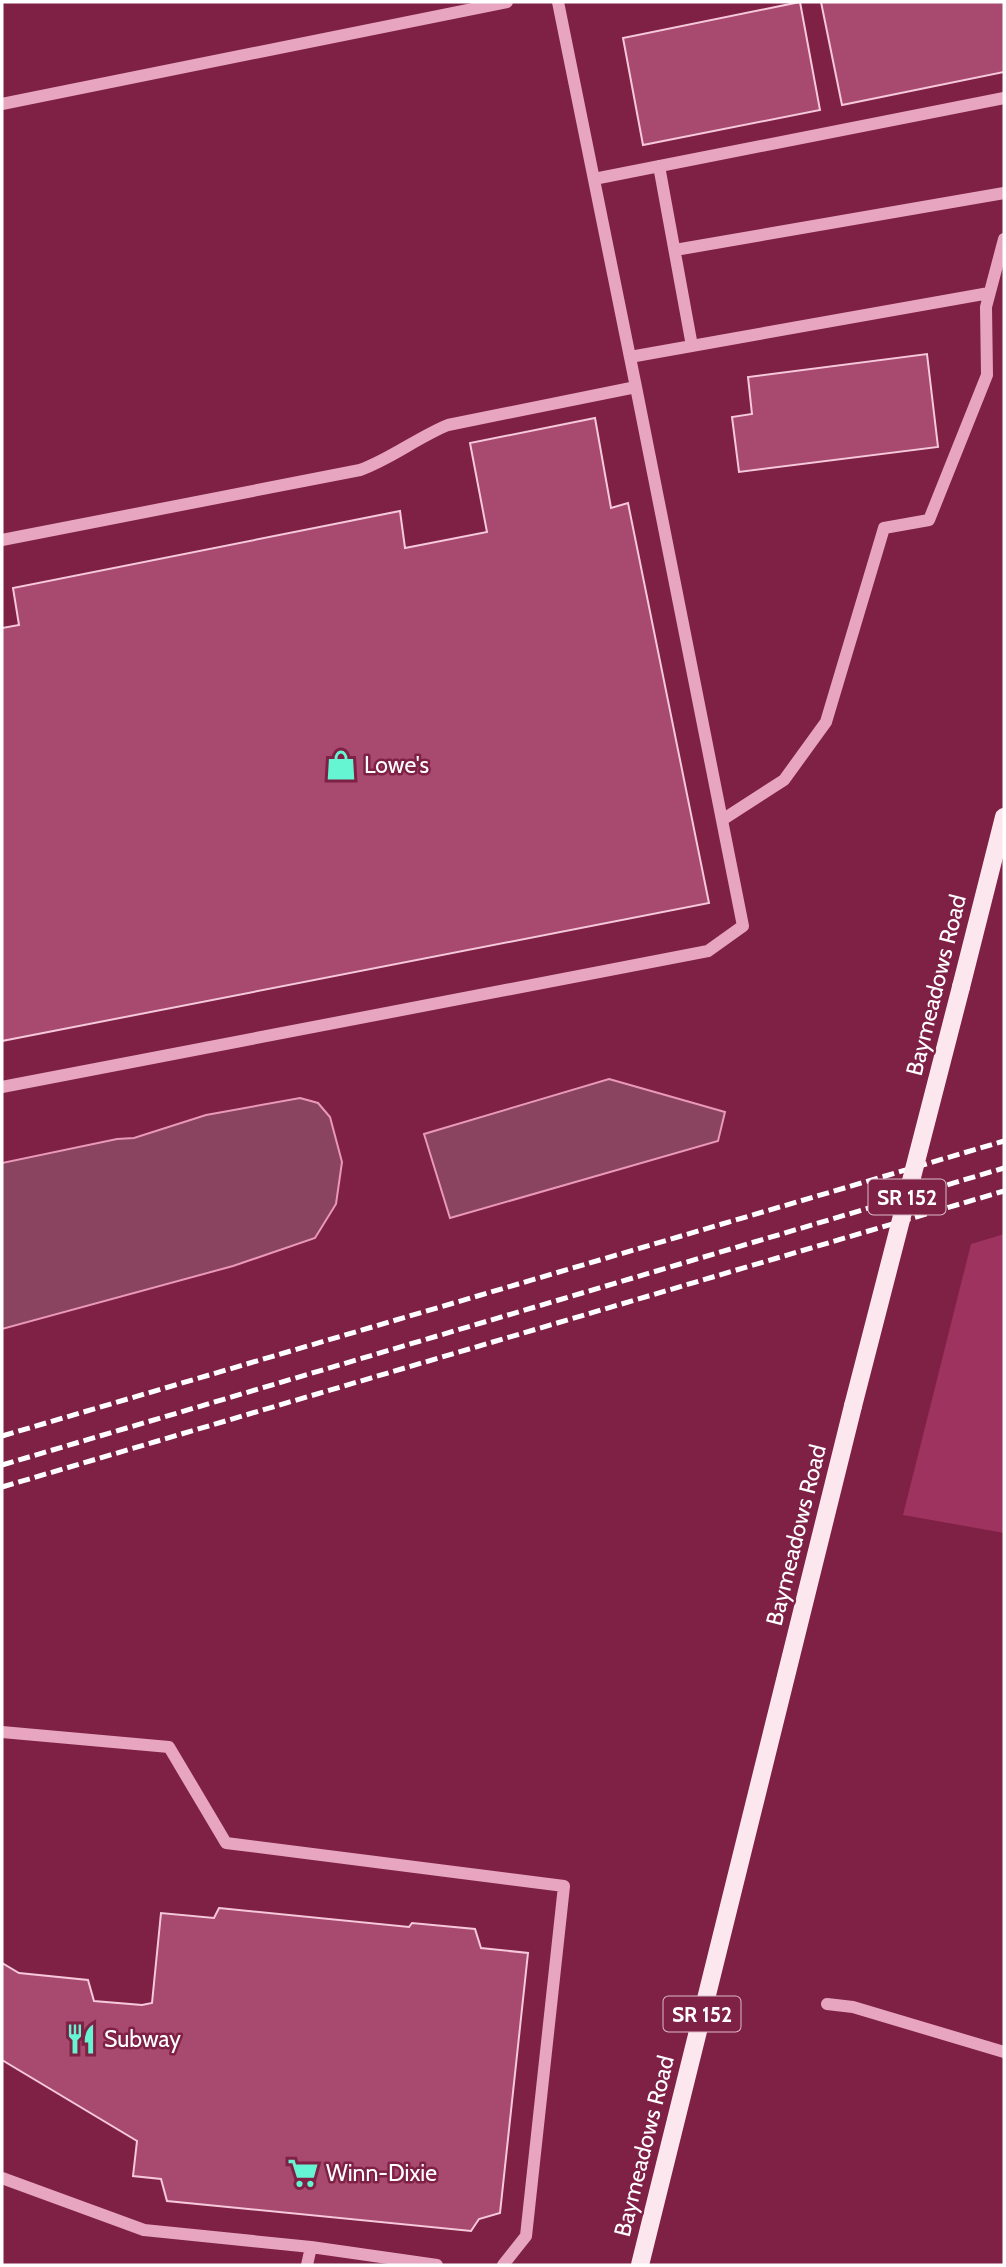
<svg xmlns="http://www.w3.org/2000/svg" width="1006" height="2267" viewBox="0 0 1006 2267" font-family="Cabin,sans-serif">
<style>
.green{fill:#9d335e}
.water{fill:#8a445f;stroke:#e998ba;stroke-width:2}
.building{fill:#a8496f;stroke:#f6c8db;stroke-width:2}
.lines{fill:none;stroke-linecap:round;stroke-linejoin:round}
.minor{stroke:#e7a5c0;stroke-width:12}
.major{stroke:#fde7ee;stroke-width:18}
.rail{stroke:#fff;stroke-width:5;stroke-dasharray:12 5;stroke-linecap:butt}
.major-bridge{stroke:#fde7ee;stroke-width:18}
.labels{text-anchor:middle;dominant-baseline:central;stroke-width:5;stroke-linejoin:round;paint-order:stroke}
.shield{fill:#7f2045;stroke:#d9bcc7;stroke-width:2}
.shield-label{font-size:21px;font-weight:bold;fill:#fff}
.poi-label{font-size:23px;fill:#fff;stroke:#7f2045;text-anchor:start}
.street-label{font-size:23px;fill:#fff;stroke:#7f2045}
</style>
<rect width="100%" height="100%" fill="#7f2045"/>
<!-- green -->
<path class="green" d="M 1004,1234 L 1004,1533 L 903,1515 L 971,1244 Z"/>
<!-- water -->
<path class="water" d="M 609,1079 L 725,1112 L 718,1141 L 450,1218 L 424,1134 Z
M 300,1098 L 318,1103 L 330,1117 L 342,1162 L 336,1204 L 315,1238 L 233,1266 L 2,1329 L 2,1163 L 117,1139 L 134,1138 L 206,1115 Z"/>
<!-- building -->
<path class="building" d="M 800,2 L 820,110 L 643,145 L 623,38 Z
M 821,2 L 1004,2 L 1004,72 L 842,105 Z
M 927,354 L 938,447 L 739,472 L 732,417 L 752,414 L 748,377 Z
M 595,418 L 611,508 L 628,503 L 709,903 L 2,1041 L 2,628 L 19,625 L 13,588 L 400,511 L 405,548 L 487,532 L 470,443 Z
M 219,1908 L 409,1927 L 412,1923 L 475,1929 L 481,1948 L 528,1953 L 500,2213 L 479,2219 L 471,2231 L 167,2201 L 161,2179 L 133,2176 L 137,2141 L 2,2060 L 2,1963 L 19,1973 L 88,1980 L 94,2001 L 142,2005 L 152,2003 L 161,1913 L 214,1918 Z"/>
<g class="lines">
<!-- minor -->
<path class="minor" d="M 2,104 L 507,2
M 659,166 L 692,346
M 594,179 L 1004,98
M 675,250 L 1004,193
M 630,357 L 989,293
M 2,540 L 360,470 C 391,459 418,437 448,425 L 636,387 L 558,2
M 722,820 L 784,780 L 826,722 L 884,528 L 929,520 L 987,375 L 986,307 L 1004,239
M 2,1087 L 708,951 L 743,926 L 636,387
M 2,1732 L 169,1747 L 226,1843 L 564,1886 L 526,2236 L 503,2265
M 827,2004 L 853,2007 L 1004,2052
M 2,2178 L 144,2230 L 311,2247 L 307,2265
M 311,2247 L 437,2265"/>
<!-- major -->
<path class="major" d="M 961,987 L 1004,817
M 640,2265 L 853,1406"/>
<!-- rail -->
<path class="rail" d="M 2,1436 L 1004,1141
M 2,1465 L 1004,1168
M 2,1487 L 1004,1191"/>
<!-- major-bridge -->
<path class="major-bridge" d="M 853,1406 L 961,987"/>
</g>
<!-- icons -->
<defs>
<g id="shop-bare" transform="scale(2.415)"><path d="M-5-2.5h2.3a2.7 3.5 0 0 1 5.4 0H5L5.5 6h-11ZM-1.5-2.5h3a1.5 2.3 0 0 0-3 0Z" fill="#65f5d2" stroke="#7f2045" stroke-width="2.5" paint-order="stroke"/></g>
<g id="restaurant-bare" transform="scale(2.415)"><path d="M-5-6h1v4h1v-4h1v4h1v-4h1v5L-1.5 .5V6h-2V.5L-5-1ZM5-6V6H3V1.5H1.5Q1.5-4 5-6Z" fill="#65f5d2" stroke="#7f2045" stroke-width="2.5" paint-order="stroke"/></g>
<g id="supermarket-bare" transform="scale(2.415)"><path d="M-6-5.5h2.5l.6 2H6L4.5 2H-2.5L-4.4-4H-6ZM-1.5 3.2a1.3 1.3 0 1 0 .1 0ZM3 3.2a1.3 1.3 0 1 0 .1 0Z" fill="#65f5d2" stroke="#7f2045" stroke-width="2.5" paint-order="stroke"/></g>
</defs>
<g fill-rule="evenodd">
<use href="#shop-bare" x="341" y="765"/>
<use href="#restaurant-bare" x="81" y="2039"/>
<use href="#supermarket-bare" x="303" y="2173"/>
</g>
<g class="labels">
<!-- shield labels -->
<g class="shield">
<rect x="868.5" y="1179.5" width="77" height="35" rx="5"/>
<rect x="663.5" y="1996.5" width="77" height="35" rx="5"/>
</g>
<g class="shield-label">
<text x="907" y="1197">SR 152</text>
<text x="702" y="2014">SR 152</text>
</g>
<!-- poi labels -->
<g class="poi-label">
<text x="364" y="765">Lowe's</text>
<text x="104" y="2039">Subway</text>
<text x="326" y="2173">Winn-Dixie</text>
</g>
<!-- street labels -->
<g class="street-label">
<text transform="translate(936 985) rotate(-76)">Baymeadows Road</text>
<text transform="translate(796 1535) rotate(-76)">Baymeadows Road</text>
<text transform="translate(644 2146) rotate(-76)">Baymeadows Road</text>
</g>
</g>
<!-- border -->
<rect width="1006" height="2267" fill="none" stroke="#ffffff" stroke-width="7"/>
</svg>
